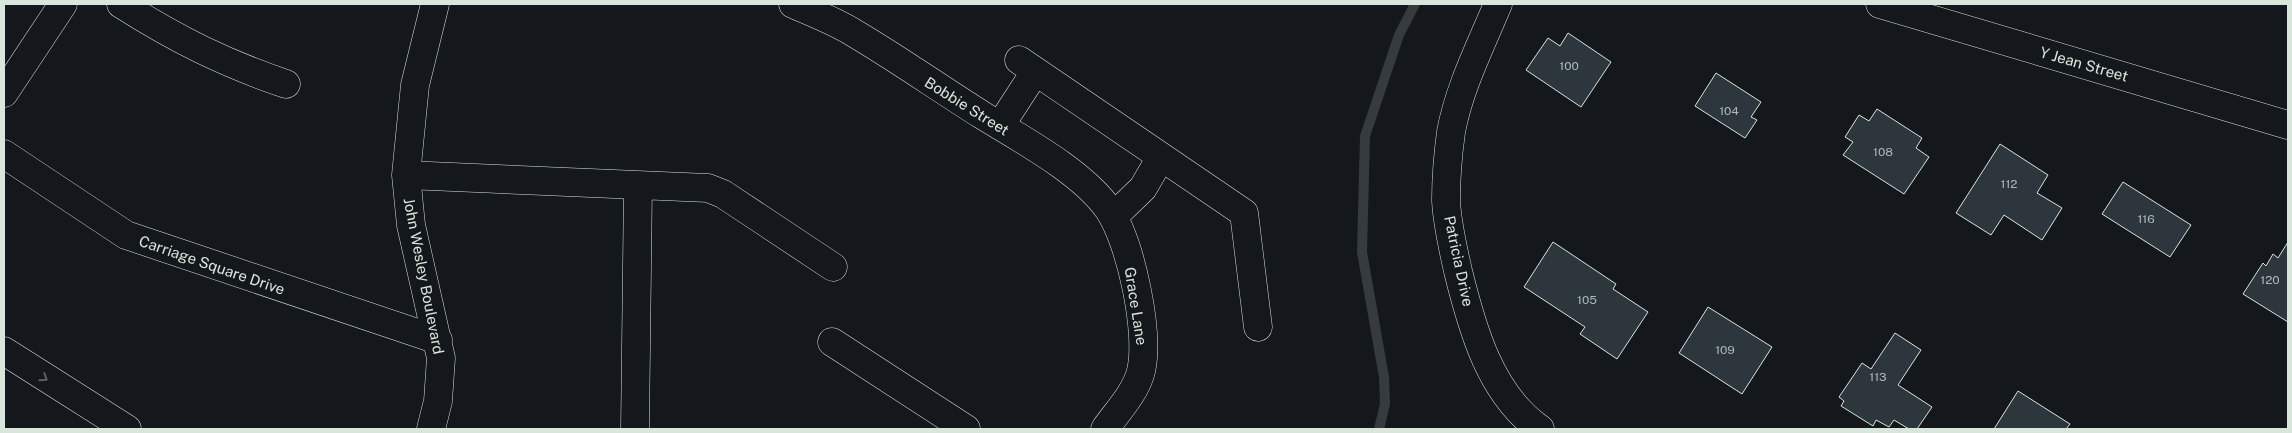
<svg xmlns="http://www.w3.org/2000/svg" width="2292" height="433" viewBox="0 0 2292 433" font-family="'Public Sans',sans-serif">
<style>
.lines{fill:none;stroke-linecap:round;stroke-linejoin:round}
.stream{stroke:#363b3e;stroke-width:10}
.building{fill:#2c363c;stroke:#d8e6dc}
.minor-casing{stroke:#d8e6dc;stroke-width:29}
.minor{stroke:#14181c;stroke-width:28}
.oneway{stroke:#59605f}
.labels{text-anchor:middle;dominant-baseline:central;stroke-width:4;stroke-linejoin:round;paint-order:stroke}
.number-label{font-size:12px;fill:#adbab4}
.street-label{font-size:15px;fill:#d8e6dc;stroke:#14181c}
</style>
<rect width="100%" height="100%" fill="#14181c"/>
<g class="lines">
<!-- stream -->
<path class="stream" d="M 1379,429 L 1385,404 L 1384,377 L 1362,252 L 1365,136 L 1399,35 L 1415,4"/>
</g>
<!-- building -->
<path class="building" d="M 1568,33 L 1611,62 L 1581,107 L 1526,70 L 1548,38 L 1560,46 Z
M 1716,73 L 1761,102 L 1751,117 L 1757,120 L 1745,138 L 1695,106 Z
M 1877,109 L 1922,138 L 1916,148 L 1929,157 L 1904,194 L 1843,155 L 1853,142 L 1845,137 L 1859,115 L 1869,121 Z
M 2000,144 L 2048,175 L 2037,193 L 2062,208 L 2042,240 L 2004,215 L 1991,235 L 1956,213 Z
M 2123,182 L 2191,225 L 2170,257 L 2102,214 Z
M 1553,242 L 1616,284 L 1613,289 L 1648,312 L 1617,359 L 1580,334 L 1585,327 L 1524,287 Z
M 2288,242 L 2288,322 L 2243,294 L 2263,263 L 2266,266 L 2273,254 L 2278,258 Z
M 1708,307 L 1772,347 L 1742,394 L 1679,353 Z
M 1895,333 L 1921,350 L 1898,385 L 1932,407 L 1917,429 L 1909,429 L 1894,420 L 1889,427 L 1876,420 L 1873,426 L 1841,406 L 1844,401 L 1839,397 L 1862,363 L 1871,369 Z
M 2018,391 L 2070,424 L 2066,429 L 1994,429 Z"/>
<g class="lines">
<!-- minor casing -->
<g class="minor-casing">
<path id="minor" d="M 121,4 C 176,39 224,63 286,84
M 793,4 C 813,13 835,21 854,33 C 898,59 939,88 982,115 C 1021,139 1083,172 1109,210 C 1131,243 1150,333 1141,371 C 1136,392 1117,412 1105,429
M 1498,4 C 1481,45 1459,88 1451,132 C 1448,154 1446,178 1446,200 C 1447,224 1453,248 1458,271 C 1472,328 1490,394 1540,429
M 1880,4 L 2288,125
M 1019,60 L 1244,213 L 1258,327
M 4,93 L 63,4
M 1000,126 L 1035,72
M 4,154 L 126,235 L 438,340
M 406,175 L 708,188 L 723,194 L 833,267
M 1113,217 L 1143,188 L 1161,157
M 832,342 L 966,429
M 4,351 L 127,429
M 431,429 L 438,401 L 441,358 L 411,225 L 406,175 L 415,85 L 435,4
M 635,429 L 638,186"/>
</g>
<!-- minor -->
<use href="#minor" class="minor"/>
</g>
<!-- one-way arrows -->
<defs><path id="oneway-chevron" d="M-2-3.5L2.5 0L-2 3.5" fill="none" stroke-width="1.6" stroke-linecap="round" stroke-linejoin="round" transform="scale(1.25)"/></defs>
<use class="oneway" href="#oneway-chevron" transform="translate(44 378) rotate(33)"/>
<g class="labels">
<!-- number labels -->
<g class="number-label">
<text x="1569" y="66">100</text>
<text x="1729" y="111">104</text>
<text x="1883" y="152">108</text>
<text x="2009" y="184">112</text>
<text x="2146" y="219">116</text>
<text x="2270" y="280">120</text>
<text x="1587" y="300">105</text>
<text x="1725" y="350">109</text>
<text x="1878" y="377">113</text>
</g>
<!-- street labels -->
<g class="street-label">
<text transform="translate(2084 64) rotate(16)">Y Jean Street</text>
<text transform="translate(967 106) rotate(32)">Bobbie Street</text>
<text transform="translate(1459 261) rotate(78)">Patricia Drive</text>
<text transform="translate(212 265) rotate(19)">Carriage Square Drive</text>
<text transform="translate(424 276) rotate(79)">John Wesley Boulevard</text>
<text transform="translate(1136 306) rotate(81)">Grace Lane</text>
</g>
</g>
<!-- border -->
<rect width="2292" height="433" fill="none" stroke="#d8e6dc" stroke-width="10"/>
</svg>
